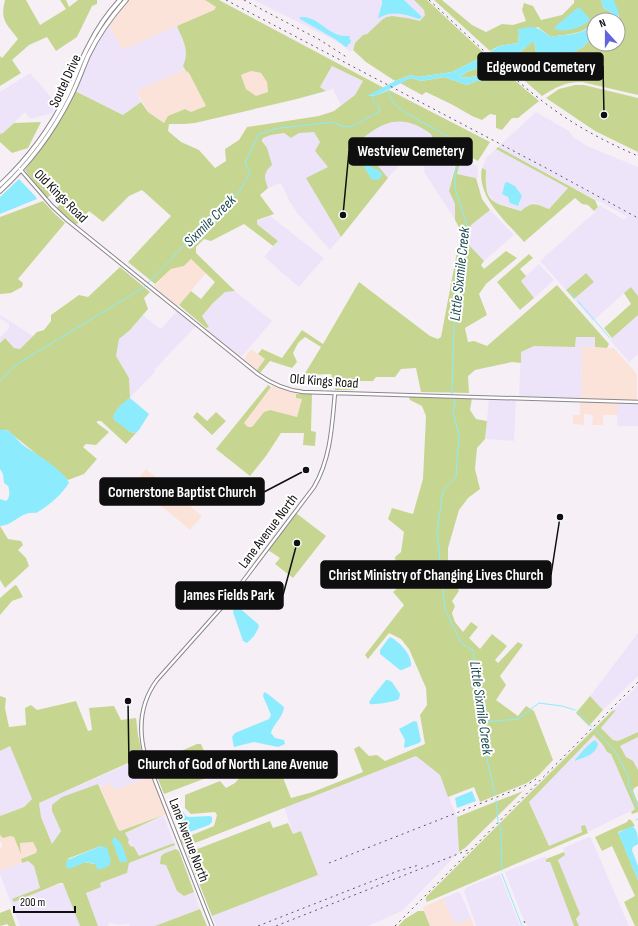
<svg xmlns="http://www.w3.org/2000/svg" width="638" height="926" viewBox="0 0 638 926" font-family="'Sofia Sans Condensed',sans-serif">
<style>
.commercial{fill:#fbe3d9}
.industrial{fill:#ede4fa;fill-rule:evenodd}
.green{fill:#c6d691;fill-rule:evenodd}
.water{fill:#8cecfd;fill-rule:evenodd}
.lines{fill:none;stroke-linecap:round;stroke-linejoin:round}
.stream{stroke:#8cecfd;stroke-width:1}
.secondary-casing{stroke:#8b868b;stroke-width:4.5}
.primary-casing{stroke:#8b868b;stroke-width:5.5}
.secondary{stroke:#fff;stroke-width:2.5}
.primary{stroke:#fff;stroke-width:3.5}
.rail{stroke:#5c595c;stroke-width:1;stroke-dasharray:2 4;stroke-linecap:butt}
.labels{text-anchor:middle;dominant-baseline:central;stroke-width:4;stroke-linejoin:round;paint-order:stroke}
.street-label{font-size:14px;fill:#100f10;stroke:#fff}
.water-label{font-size:15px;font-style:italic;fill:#204c53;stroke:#fff}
.leader{fill:none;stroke:#100f10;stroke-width:1.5}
.callout-dot{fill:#100f10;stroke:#fff;stroke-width:1.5}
.callout{fill:#100f10;stroke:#100f10;stroke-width:1.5}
.callout-label{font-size:15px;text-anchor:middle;font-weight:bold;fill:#fff}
</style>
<rect width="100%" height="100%" fill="#f6f0f6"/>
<!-- commercial -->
<path class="commercial" d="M 128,0 L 205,0 L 216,7 L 214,10 L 122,50 L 108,24 Z
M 185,69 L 189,73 L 206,106 L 191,112 L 185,109 L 168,116 L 164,123 L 148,112 L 136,91 Z
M 251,71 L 261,73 L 267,82 L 268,92 L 256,96 L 246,89 L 241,75 Z
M 191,259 L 206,273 L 177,307 L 154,286 L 171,269 L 184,266 Z
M 582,347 L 614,348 L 637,374 L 637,401 L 581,399 Z
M 251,349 L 265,359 L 257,370 L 245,360 L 245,357 Z
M 273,385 L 296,392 L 296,398 L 302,399 L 297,417 L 270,410 L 264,412 L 252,427 L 248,427 L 243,423 L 245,420 Z
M 580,401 L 618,402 L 618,415 L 603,415 L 603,425 L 592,425 L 593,415 L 584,414 L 584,425 L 573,424 L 573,415 L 580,415 Z
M 146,469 L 202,516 L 190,530 L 154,500 L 158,494 L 155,487 L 140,476 Z
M 152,776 L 167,814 L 120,831 L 118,829 L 100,787 L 111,783 L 115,790 Z
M 0,835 L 3,838 L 10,835 L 14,837 L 21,852 L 20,843 L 33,842 L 37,850 L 36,853 L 21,859 L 22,863 L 0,871 L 0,848 L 2,847 L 2,844 L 0,841 Z
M 443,898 L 455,924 L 471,918 L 474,926 L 430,926 L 423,907 Z"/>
<!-- industrial -->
<path class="industrial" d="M 254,0 L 414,0 L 424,10 L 425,15 L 422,20 L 417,22 L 407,18 L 392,16 L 367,34 L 363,35 L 355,43 L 351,52 L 334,40 Z
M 108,24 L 122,50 L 177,26 L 187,51 L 187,58 L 183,66 L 185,69 L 136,91 L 141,102 L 123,115 L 75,91 L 93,49 Z
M 332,66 L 363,81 L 355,95 L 341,106 L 333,89 L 326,91 L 320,87 Z
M 30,73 L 57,104 L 52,113 L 30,119 L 25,112 L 3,134 L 0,134 L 0,92 Z
M 536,112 L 569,131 L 573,137 L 587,146 L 638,167 L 638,296 L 631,287 L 593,321 L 574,299 L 594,282 L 585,273 L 566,290 L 540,261 L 595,212 L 594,211 L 600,205 L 624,220 L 628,217 L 498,147 Z
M 398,120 L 419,125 L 431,134 L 433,142 L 421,144 L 412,150 L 388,178 L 365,150 L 363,138 L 374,129 Z
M 314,131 L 320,142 L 315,151 L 329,167 L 307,178 L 341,237 L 330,250 L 297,213 L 289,200 L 281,183 L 268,188 L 264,178 L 266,171 L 263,138 L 271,135 L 284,133 L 291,138 L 299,133 Z
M 431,145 L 438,146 L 457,155 L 449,191 L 455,204 L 455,220 L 424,172 L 426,146 Z
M 496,149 L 568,188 L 549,209 L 535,203 L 528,205 L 521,211 L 494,202 L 489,195 L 485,186 L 486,170 L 482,168 L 486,158 ZM 506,184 L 515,189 L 522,196 L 520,203 L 518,204 L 509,199 L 502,191 Z
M 462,158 L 477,166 L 478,168 L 478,178 L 457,174 Z
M 490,210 L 514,235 L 484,261 L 469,245 L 470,225 Z
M 270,216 L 324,258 L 299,287 L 264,257 L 278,241 L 257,224 L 257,221 Z
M 539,264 L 554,280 L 534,298 L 520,281 Z
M 235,291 L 272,321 L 244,354 L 241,356 L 237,355 L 205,330 L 209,327 L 202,316 L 213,303 L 225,292 Z
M 177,311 L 196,326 L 154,370 L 155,372 L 130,398 L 129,378 L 116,356 L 118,339 L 130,330 L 143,315 L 161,329 Z
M 0,315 L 33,336 L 20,349 L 14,348 L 5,338 L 0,343 L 0,337 L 9,328 L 9,324 L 0,318 Z
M 638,315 L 638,354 L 629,362 L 610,340 Z
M 576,337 L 595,337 L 595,347 L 582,347 L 581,399 L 519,397 L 521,352 L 534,345 L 575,347 Z
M 489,398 L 516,399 L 514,441 L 485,439 Z
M 618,402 L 638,403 L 638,426 L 617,426 Z
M 638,633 L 638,676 L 603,710 L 590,696 Z
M 638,685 L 638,732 L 618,741 L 613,740 L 601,728 L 615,711 L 612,711 Z
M 594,735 L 603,745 L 607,752 L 611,754 L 635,809 L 590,831 L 586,830 L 549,846 L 529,801 Z
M 638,737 L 638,770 L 633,761 L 626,757 L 619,746 Z
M 10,746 L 32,799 L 24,807 L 0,816 L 0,751 Z
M 142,753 L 144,754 L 152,776 L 115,790 L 111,783 L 100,787 L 99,784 L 52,811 L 61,831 L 52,844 L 41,817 L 39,803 L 128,764 L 128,760 Z
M 416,756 L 440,775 L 457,817 L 459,852 L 402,911 L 368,926 L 216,926 L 212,916 L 318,875 L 301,831 L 293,834 L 284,807 Z
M 164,816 L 174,843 L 139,857 L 130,846 L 125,833 Z
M 589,837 L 591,838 L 629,926 L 579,926 L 558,860 L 565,855 L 563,848 Z
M 175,845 L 176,849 L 165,853 L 166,865 L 177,891 L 184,896 L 194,892 L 200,909 L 155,926 L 130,926 L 128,924 L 119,925 L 109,923 L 109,925 L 107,926 L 98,926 L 86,893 L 101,887 L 100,883 L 127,873 L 129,863 Z
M 546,856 L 546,862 L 550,862 L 574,926 L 527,926 L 520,911 L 505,872 Z
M 28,861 L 34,866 L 40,888 L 13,899 L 64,883 L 80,926 L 20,926 L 0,875 L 0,871 Z
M 500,874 L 520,926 L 476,926 L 464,891 L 467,887 Z
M 458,892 L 461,894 L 471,918 L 455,924 L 443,898 Z"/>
<!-- green -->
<path class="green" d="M 5,0 L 26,0 L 40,25 L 66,9 L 60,0 L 66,0 L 69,7 L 78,0 L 97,0 L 97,4 L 92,6 L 77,37 L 56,51 L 47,37 L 29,45 L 12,60 L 21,73 L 0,86 L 0,56 L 2,58 L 18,39 C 6,23 0,21 5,0 Z
M 205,0 L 219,0 L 384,88 L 368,96 L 378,95 L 389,90 L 490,142 L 478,161 L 445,143 L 433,140 L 431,134 C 405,115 387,119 363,138 L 365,150 L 388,178 L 341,237 L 306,178 L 328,167 L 315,151 L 320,142 L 314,132 L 299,133 L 291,138 L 284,133 L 271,135 L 263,138 L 262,141 L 267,148 L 272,165 C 263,173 264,178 268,188 L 260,195 L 274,214 L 257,220 L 257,224 L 278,241 L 273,246 L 244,224 L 211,241 L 204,239 L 196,247 L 196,253 L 235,291 L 225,292 L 213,303 L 202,316 L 209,327 L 206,328 L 179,305 L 191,291 L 201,299 L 215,282 L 191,259 L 184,266 L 171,269 L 155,284 L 128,262 L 171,216 L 142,190 L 129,196 L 103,222 L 89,211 L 76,225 L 56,208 L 67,199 L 58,189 L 47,198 L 27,173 L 25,170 L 59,122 L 75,91 L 123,115 L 141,102 L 148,112 L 164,123 L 168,116 L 185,109 L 191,112 L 206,106 L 189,73 L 186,71 L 183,66 C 190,49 183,42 177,26 L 214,10 L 216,7 ZM 332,66 L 363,81 L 355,95 L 334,111 L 319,116 L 247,127 L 239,140 L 225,149 L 226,161 L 215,168 L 199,150 L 181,142 L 168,131 L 169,124 L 185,124 L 195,123 L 297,99 L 326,91 L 320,87 ZM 251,71 L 261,73 L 267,82 L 268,92 L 256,96 L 246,89 L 241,75 Z
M 414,0 L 427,0 L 486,55 L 452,72 L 419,77 L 411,75 L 395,81 L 366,62 L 353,50 L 355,43 L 363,35 L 367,34 L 383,19 L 387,17 L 392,16 L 407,18 L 420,21 L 425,15 L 424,10 Z
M 434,0 L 442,0 L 472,25 L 486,32 L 502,24 L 513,25 L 526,21 L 522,10 L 524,3 L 533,6 L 541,20 L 562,15 L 574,3 L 574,0 L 601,0 L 604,9 L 610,11 L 610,17 L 606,20 L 594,20 C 587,35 566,34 551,37 L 538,27 L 519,33 L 518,43 L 499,46 L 490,51 Z
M 613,0 L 638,0 L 638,95 L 582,82 C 564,82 557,87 542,96 L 496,55 C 516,59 520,52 534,40 L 536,52 L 556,55 L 563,52 L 574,52 L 583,47 L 594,36 L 594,44 L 618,44 L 618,20 L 619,16 Z
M 491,60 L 539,101 L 518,118 L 512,118 L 502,130 L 496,128 L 496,115 L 490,114 L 482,120 L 472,116 L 453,105 L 426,92 L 422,95 L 400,83 L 411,78 L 421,81 L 444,77 L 467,85 L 476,81 L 485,81 L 490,79 Z
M 484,66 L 489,71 L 485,76 C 475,75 470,79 460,77 L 467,72 Z
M 575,85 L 584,85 L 638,98 L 638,152 L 595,131 L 546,98 L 559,89 Z
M 41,122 L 28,148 L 12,153 L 0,142 L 0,134 L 3,133 L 14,123 Z
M 498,147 L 595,200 L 598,207 L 594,211 L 588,205 L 582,204 L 575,198 L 524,242 C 507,222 476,197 482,168 L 486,170 C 484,204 492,202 521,211 C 533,201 535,204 549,209 L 568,188 L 496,149 Z
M 458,157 L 461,159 L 457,174 L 476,178 L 482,199 L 490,210 L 471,225 L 469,245 L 484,261 L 481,265 L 484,269 L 506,251 L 517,258 L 486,284 L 479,294 L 487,315 L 465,328 L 468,342 L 474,341 L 487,346 L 557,285 L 609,344 L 607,348 L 595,347 L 595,337 L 576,337 L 575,347 L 534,346 L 521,352 L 521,363 L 512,362 L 475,370 L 468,376 L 469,393 L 421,392 L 416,368 L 401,369 L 395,377 L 376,377 L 373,381 L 357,381 L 355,390 L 335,390 L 331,374 L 304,375 L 321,347 L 305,337 L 298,343 L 293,353 L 297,362 L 292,368 L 270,361 L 260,373 L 257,370 L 265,359 L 258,354 L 262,349 L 282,358 L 302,330 L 323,344 L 359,282 L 430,336 L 438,339 L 441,337 L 461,231 L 455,220 L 455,204 L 449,191 Z
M 43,201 L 55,214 L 65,223 L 18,279 L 23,283 L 22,287 L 11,293 L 0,294 L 0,217 Z
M 529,254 L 533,258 L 520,269 L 526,276 L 521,281 L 534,298 L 520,310 L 497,282 Z
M 120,267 L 150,292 L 144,298 L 148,309 L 130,330 L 119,339 L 116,356 L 129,378 L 130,398 L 127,400 L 130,432 L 136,433 L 126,444 L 101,421 L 97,421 L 97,423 L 109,432 L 96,445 L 86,444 L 83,447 L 97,459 L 84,474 L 68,480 L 7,430 L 0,430 L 0,343 L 5,338 L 14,348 L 20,349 L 37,332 L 44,330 L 51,321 L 51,315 L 79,295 L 88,297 Z
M 586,273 L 594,282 L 574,299 L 566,290 Z
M 631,287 L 638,296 L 638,315 L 612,338 L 604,328 L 631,304 L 624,293 Z
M 268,385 L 271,387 L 244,423 L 248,427 L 252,427 L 264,412 L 270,410 L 297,417 L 302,399 L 296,398 L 296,394 L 312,394 L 311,431 L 316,432 L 315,446 L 303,445 L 304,433 L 281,433 L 266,456 L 250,476 L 216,449 Z
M 409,397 L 472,398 L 470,410 L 476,419 L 487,421 L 485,439 L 477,448 L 475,469 L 480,489 L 468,498 L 459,510 L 448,548 L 448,562 L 457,572 L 454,582 L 459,591 L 452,601 L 455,606 L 452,613 L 455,622 L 463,632 L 471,622 L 478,627 L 469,638 L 480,649 L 492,634 L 507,646 L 495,660 L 498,663 L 518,642 L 523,645 L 500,676 L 506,685 L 496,700 L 518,716 L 526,706 L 534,711 L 553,760 L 539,775 L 527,783 L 480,802 L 474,787 L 448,797 L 440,775 L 416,756 L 185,847 L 180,840 L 214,826 L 217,815 L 215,812 L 191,814 L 185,808 L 185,795 L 220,781 L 226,788 L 235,783 L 241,776 L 253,770 L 282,775 L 291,798 L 313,792 L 363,772 L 354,749 L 359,746 L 369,756 L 377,755 L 385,761 L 425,744 L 420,715 L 427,705 L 426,688 L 409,649 L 401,639 L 389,633 L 368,659 L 365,655 L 404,605 L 393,592 L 411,576 L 396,565 L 395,557 L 401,552 L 404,532 L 388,519 L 392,508 L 413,514 L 423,479 L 426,416 L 422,406 L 410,400 Z
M 197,412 L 207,421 L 216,412 L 226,421 L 212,435 L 193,417 Z
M 296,513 L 326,536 L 293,578 L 275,564 L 280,558 L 268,550 Z
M 0,526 L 8,539 L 21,541 L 23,545 L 18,550 L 26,558 L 29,566 L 5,588 L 0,580 Z
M 15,585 L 17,586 L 23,597 L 12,601 L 0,615 L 0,598 Z
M 0,696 L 6,698 L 5,708 L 9,727 L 26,725 L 25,708 L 31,705 L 37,710 L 76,701 L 88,731 L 92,730 L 89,708 L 114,706 L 121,720 L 136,718 L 138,735 L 142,753 L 128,760 L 128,763 L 39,803 L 41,817 L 52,844 L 61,831 L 52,811 L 52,805 L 62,797 L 98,784 L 118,829 L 120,831 L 164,815 L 125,833 L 129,840 L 128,842 L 130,846 L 134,847 L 139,856 L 174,843 L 175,845 L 129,863 L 127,873 L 100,883 L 101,887 L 86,893 L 98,926 L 80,926 L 63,883 L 60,883 L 14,902 L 12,899 L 40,888 L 34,866 L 28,861 L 22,863 L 21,859 L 36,853 L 37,850 L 33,842 L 20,843 L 21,854 L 14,837 L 10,836 L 3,838 L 0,835 L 0,816 L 24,807 L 32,799 L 10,746 L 0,751 ZM 101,846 L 95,864 L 67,859 Z
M 590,696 L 603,710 L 589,726 L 576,713 Z
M 616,710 L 601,728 L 613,740 L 618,741 L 638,732 L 638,737 L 620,746 L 626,757 L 633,761 L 638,770 L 638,786 L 634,788 L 633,791 L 638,803 L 638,812 L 632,814 L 631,812 L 635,809 L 611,754 L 607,752 L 603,745 L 594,735 L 529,802 L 549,846 L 582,832 L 581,826 L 585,825 L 588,833 L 427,902 L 426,901 L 426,897 L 612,711 Z
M 197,744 L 201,744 L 214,775 L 164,794 L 152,764 Z
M 523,791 L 465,848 L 459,852 L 457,817 Z
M 629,819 L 632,821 L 635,826 L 618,832 L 638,880 L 638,926 L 635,926 L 624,902 L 635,896 L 612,846 L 602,851 L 595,837 L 627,822 Z
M 270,821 L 273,828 L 288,823 L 293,834 L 301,831 L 318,875 L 212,916 L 187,853 Z
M 176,849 L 179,851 L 194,892 L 184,896 L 177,891 L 166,865 L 160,864 L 161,856 L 165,853 Z
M 564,852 L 565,855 L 558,860 L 580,914 L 576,919 L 579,926 L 574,926 L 550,862 L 546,862 L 546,859 Z
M 10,909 L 16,926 L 9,926 L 7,924 L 0,926 L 0,913 Z
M 200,909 L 207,926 L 155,926 Z
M 418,911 L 424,911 L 430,926 L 398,926 L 405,919 Z"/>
<!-- water -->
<path class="water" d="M 382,0 L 404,0 L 422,17 L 419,19 C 406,14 391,10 379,18 L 378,18 L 382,4 Z
M 601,0 L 613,0 C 617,6 620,13 618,20 L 606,20 L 610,17 L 610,11 L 604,9 Z
M 580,8 L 590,19 C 584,28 565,33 554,29 L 555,27 L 576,9 Z
M 300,17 C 315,16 322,27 334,33 C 339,36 344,36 350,36 L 349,39 L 351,40 L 350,44 L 348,44 L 348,46 L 346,47 L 335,39 L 300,19 Z
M 593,22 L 594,36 L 583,47 L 574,52 L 563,52 L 556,55 L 549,62 L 536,52 L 534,41 C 519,52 516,59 496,55 L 491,59 L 491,63 L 494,68 L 490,79 L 485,81 L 476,81 L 467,85 L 444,77 L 421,81 L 411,78 L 378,95 L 367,96 L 395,81 L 411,75 L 419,77 L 452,72 L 484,56 L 499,46 L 518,43 L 519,33 L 517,30 C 535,24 537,27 551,37 C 565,34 586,36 593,22 ZM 484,66 L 489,71 L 485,76 C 476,75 469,79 460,77 L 467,72 Z
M 360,151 L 364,153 L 373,168 C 378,170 380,170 382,175 C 379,181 377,180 371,179 L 357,154 Z
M 19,179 L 36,197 L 37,199 L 0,214 L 0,197 Z
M 507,182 L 515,186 L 522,196 L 518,206 L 510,203 L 508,197 L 502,194 L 505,183 Z
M 130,398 L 149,414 L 139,430 L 136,433 L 130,432 L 113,419 C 113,410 124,402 130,398 Z
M 0,430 C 2,430 4,429 6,430 C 12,432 18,441 23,445 C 33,452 66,472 69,483 C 60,496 50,505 36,513 C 20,511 15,525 0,526 L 0,499 L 6,501 C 10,498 10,491 8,486 L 4,483 L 3,474 L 0,469 Z
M 237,606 L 258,624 L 259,627 L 254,636 L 247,643 L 243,641 L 233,612 L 234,608 Z
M 390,637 C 399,641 413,656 411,666 L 402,670 L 400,670 L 380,654 L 380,650 L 388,639 Z
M 386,680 L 388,680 L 392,682 L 400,694 L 399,699 C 395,702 374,705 370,704 L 369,702 L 373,696 Z
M 264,692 L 268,694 L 284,707 C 283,718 273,724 271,733 L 275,738 L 284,740 L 285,744 L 278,747 L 254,742 L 234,747 L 232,737 L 235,733 L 269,719 L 271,715 L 263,696 Z
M 414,721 L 417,722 L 421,741 L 419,743 L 405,748 L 404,746 L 405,740 L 399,729 Z
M 595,740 L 598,744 C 596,755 584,757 575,761 L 575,760 C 581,753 587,745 595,740 Z
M 472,791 L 476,801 L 457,808 L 455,798 Z
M 181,809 L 186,816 L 188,817 L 210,816 L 212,817 L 212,822 L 209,825 L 187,833 L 184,833 L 176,813 L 177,810 Z
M 632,826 C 638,829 638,838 638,844 L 633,847 L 632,850 L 638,866 L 638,880 L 618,833 Z
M 114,837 C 122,841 126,854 127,862 L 120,862 L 112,841 Z
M 101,846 L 107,848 L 111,861 L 109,866 L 98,870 L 95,864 L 86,862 L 69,869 L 66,867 L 66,864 L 67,860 Z"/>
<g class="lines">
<!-- stream -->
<path class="stream" d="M 388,91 L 393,103 L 406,113 L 458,142 L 461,147 L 461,153
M 148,283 L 200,229 L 239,192 L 250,173 L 245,163 L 259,134 L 279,128 L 333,122 L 344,127 L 353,126 L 380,111 C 380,105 378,104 373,101 L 372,98 L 374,95
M 569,291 L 576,298
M 578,301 L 610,338
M 0,381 L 14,366 L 146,286
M 452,394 L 455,294 L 467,226 L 455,188 L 455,172 L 460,156
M 453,398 L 455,403 L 453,412 L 459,434 L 456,477 L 443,491 L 437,531 L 445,610 L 462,644 L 473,650 L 485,750 L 495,795
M 577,711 L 592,727
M 483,722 L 518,719 L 539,703 L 562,706 L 575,710
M 594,729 L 615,751 L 629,778 L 628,784 L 638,807
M 496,800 L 498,821
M 636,820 L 638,819
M 499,823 L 501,829 L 502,870
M 502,874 L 522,926"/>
<!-- secondary casing -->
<g class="secondary-casing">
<path id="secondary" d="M 20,169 L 52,206 L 67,220 L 258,374 C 272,384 285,390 303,392 L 638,402
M 212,926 L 145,755 C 138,728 140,703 157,680 L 231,597 L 314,487 C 331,458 332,425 335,393"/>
</g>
<!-- primary casing -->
<g class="primary-casing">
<path id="primary" d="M 0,185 C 28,159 50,129 67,95 C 75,79 80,61 89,45 C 97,29 108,13 120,0
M 0,191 C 29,164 52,134 70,98 C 77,85 82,70 88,56 C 98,35 111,17 126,0"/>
</g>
<!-- secondary -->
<use href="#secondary" class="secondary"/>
<!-- primary -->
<use href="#primary" class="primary"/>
<!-- rail -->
<path class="rail" d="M 226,0 L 546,168 L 638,218
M 244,0 L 320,40 L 348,58
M 429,0 C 470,37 509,77 553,109 C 579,128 608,143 638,156
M 329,863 L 525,786 L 536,779
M 524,921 L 526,926
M 258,926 L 398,871 L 419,865
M 276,926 L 468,850
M 395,926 L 638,682"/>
</g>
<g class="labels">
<!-- street labels -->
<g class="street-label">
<text transform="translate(65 81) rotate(-65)">Soutel Drive</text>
<text transform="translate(61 196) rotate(45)">Old Kings Road</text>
<text transform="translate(324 381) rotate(4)">Old Kings Road</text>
<text transform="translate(268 531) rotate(-53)">Lane Avenue North</text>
<text transform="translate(189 840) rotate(69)">Lane Avenue North</text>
</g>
<!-- water labels -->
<g class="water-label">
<text transform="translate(210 221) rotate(-45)">Sixmile Creek</text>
<text transform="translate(460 274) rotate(-84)">Little Sixmile Creek</text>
<text transform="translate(481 708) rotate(82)">Little Sixmile Creek</text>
</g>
</g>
<!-- callouts -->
<path class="leader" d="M604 115L603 66M343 215L349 151M306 470L264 492M560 517L551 575M297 543L283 595M128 701L129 764"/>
<g class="callout-dot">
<circle cx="604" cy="115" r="4"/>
<circle cx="343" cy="215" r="4"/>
<circle cx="306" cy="470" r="4"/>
<circle cx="560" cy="517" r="4"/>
<circle cx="297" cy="543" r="4"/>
<circle cx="128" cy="701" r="4"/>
</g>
<g class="callout">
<rect x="478" y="53" width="125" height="27" rx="4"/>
<rect x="349" y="138" width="123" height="27" rx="4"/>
<rect x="100" y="478" width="164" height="27" rx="4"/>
<rect x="321" y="561" width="230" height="27" rx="4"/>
<rect x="176" y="582" width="107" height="27" rx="4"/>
<rect x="129" y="751" width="208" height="27" rx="4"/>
</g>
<g class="callout-label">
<text x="541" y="72">Edgewood Cemetery</text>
<text x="411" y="156">Westview Cemetery</text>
<text x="182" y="497">Cornerstone Baptist Church</text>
<text x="436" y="580">Christ Ministry of Changing Lives Church</text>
<text x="229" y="600">James Fields Park</text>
<text x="233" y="769">Church of God of North Lane Avenue</text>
</g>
<!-- north arrow -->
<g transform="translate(606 32) rotate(339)"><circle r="19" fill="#ffffff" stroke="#9f9f9f"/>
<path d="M0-3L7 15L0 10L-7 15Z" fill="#6164dc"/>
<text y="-6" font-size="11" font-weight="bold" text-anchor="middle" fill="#100f10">N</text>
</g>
<!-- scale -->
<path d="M14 906v6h61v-6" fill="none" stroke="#100f10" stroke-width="2"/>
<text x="20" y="906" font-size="12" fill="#100f10" stroke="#ffffff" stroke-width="3" paint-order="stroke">200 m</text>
</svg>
